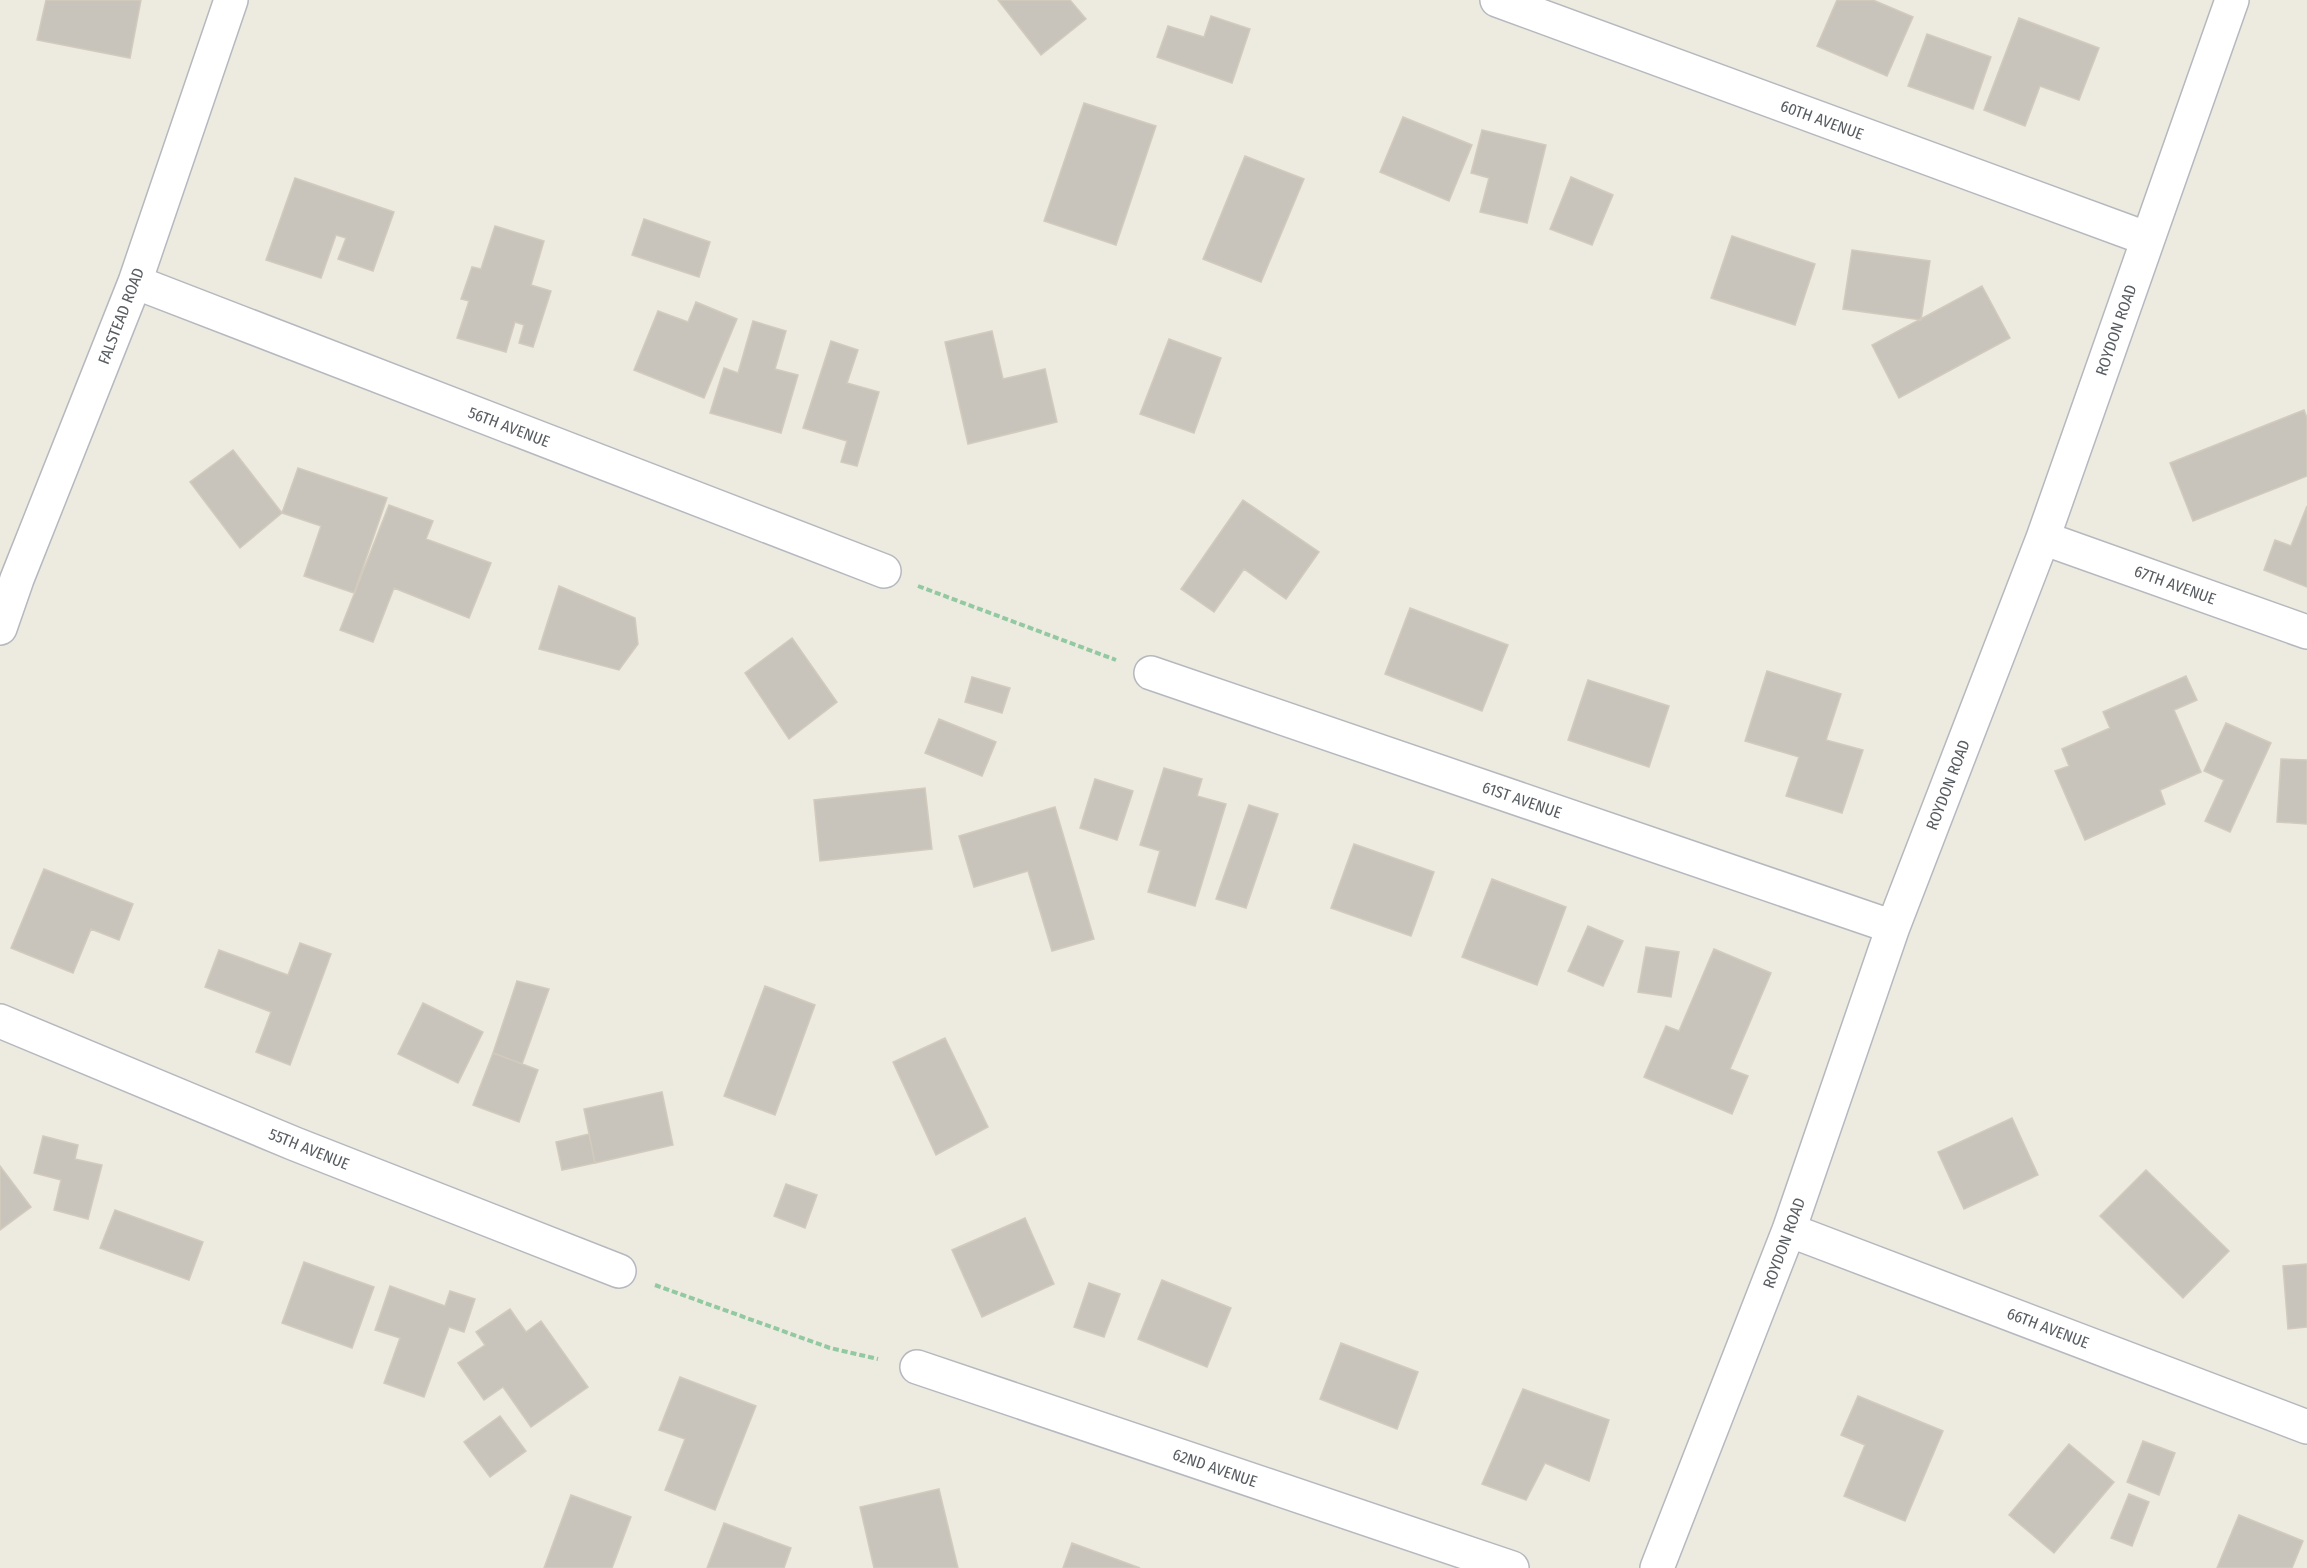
<svg xmlns="http://www.w3.org/2000/svg" width="2307" height="1568" viewBox="0 0 2307 1568" font-family="'Fira Sans Condensed',sans-serif">
<style>
.building{fill:#c8c4bc;stroke:#d2cbbd;stroke-width:1.5}
.lines{fill:none;stroke-linecap:round;stroke-linejoin:round}
.minor-casing{stroke:#b5b8be;stroke-width:36}
.path{stroke:#92c9a1;stroke-width:4;stroke-dasharray:6 3;stroke-linecap:butt}
.minor{stroke:#fff;stroke-width:33}
.labels{text-anchor:middle;dominant-baseline:central;stroke-width:4.5;stroke-linejoin:round;paint-order:stroke}
.street-label{font-size:16px;fill:#585d62;stroke:#fff}
</style>
<rect width="100%" height="100%" fill="#edeadf"/>
<!-- building -->
<path class="building" d="M 46,0 L 141,0 L 130,58 L 37,40 Z
M 998,0 L 1070,0 L 1086,19 L 1041,55 Z
M 1837,0 L 1873,0 L 1913,17 L 1887,76 L 1817,46 Z
M 1211,16 L 1250,29 L 1232,83 L 1157,57 L 1168,26 L 1204,37 Z
M 2019,18 L 2099,48 L 2079,100 L 2040,86 L 2025,126 L 1984,110 Z
M 1927,34 L 1991,57 L 1973,109 L 1908,86 Z
M 1084,103 L 1156,126 L 1116,245 L 1044,221 Z
M 1403,117 L 1472,145 L 1449,201 L 1380,172 Z
M 1482,130 L 1546,145 L 1527,223 L 1480,212 L 1489,178 L 1471,173 Z
M 1245,156 L 1304,179 L 1261,282 L 1203,259 Z
M 1571,177 L 1613,195 L 1592,245 L 1550,229 Z
M 295,178 L 394,212 L 373,271 L 338,259 L 346,238 L 336,235 L 321,278 L 266,260 Z
M 644,219 L 710,242 L 699,277 L 632,255 Z
M 495,226 L 544,241 L 531,285 L 551,291 L 533,347 L 519,343 L 524,325 L 515,322 L 506,352 L 457,338 L 469,301 L 461,299 L 472,267 L 481,269 Z
M 1732,236 L 1815,264 L 1795,325 L 1711,298 Z
M 1852,250 L 1930,261 L 1921,320 L 1843,309 Z
M 1982,286 L 2010,338 L 1899,398 L 1872,345 Z
M 696,302 L 737,319 L 704,398 L 634,370 L 658,311 L 688,322 Z
M 753,321 L 786,331 L 775,369 L 798,375 L 781,433 L 710,413 L 724,368 L 738,373 Z
M 992,331 L 1003,379 L 1045,369 L 1057,422 L 968,444 L 945,342 Z
M 1169,339 L 1221,358 L 1194,433 L 1140,414 Z
M 831,341 L 858,350 L 847,383 L 879,392 L 857,466 L 841,462 L 847,441 L 803,428 Z
M 2304,410 L 2307,418 L 2307,476 L 2193,521 L 2170,463 Z
M 233,450 L 282,513 L 240,548 L 190,482 Z
M 298,468 L 387,498 L 354,593 L 304,576 L 321,526 L 282,513 Z
M 1243,500 L 1319,552 L 1286,599 L 1244,569 L 1214,612 L 1181,589 Z
M 389,505 L 433,521 L 426,539 L 491,563 L 469,618 L 394,588 L 373,642 L 340,630 Z
M 2307,506 L 2307,587 L 2264,570 L 2275,540 L 2291,546 Z
M 559,586 L 635,618 L 638,644 L 619,670 L 539,649 Z
M 1410,608 L 1508,645 L 1482,711 L 1385,674 Z
M 792,638 L 837,702 L 789,739 L 745,673 Z
M 1767,671 L 1841,694 L 1826,740 L 1863,750 L 1842,813 L 1786,796 L 1799,757 L 1745,741 Z
M 2186,676 L 2197,700 L 2174,710 L 2201,772 L 2160,790 L 2165,804 L 2085,840 L 2055,771 L 2069,766 L 2062,749 L 2110,728 L 2103,712 Z
M 972,677 L 1010,688 L 1002,713 L 965,702 Z
M 1588,680 L 1669,706 L 1649,767 L 1568,740 Z
M 939,719 L 996,742 L 982,776 L 925,753 Z
M 2226,723 L 2271,743 L 2230,832 L 2205,821 L 2224,780 L 2204,771 Z
M 2281,759 L 2307,760 L 2307,824 L 2277,822 Z
M 1164,768 L 1202,779 L 1197,796 L 1226,804 L 1195,906 L 1148,892 L 1160,851 L 1140,845 Z
M 1095,779 L 1133,791 L 1117,840 L 1080,828 Z
M 925,788 L 932,849 L 820,861 L 814,800 Z
M 1249,805 L 1278,814 L 1246,908 L 1216,899 Z
M 1055,807 L 1094,939 L 1052,951 L 1028,871 L 974,887 L 959,836 Z
M 1354,844 L 1434,872 L 1411,936 L 1331,908 Z
M 44,869 L 133,904 L 119,940 L 91,929 L 73,973 L 11,948 Z
M 1492,879 L 1566,907 L 1537,985 L 1462,957 Z
M 1588,926 L 1623,941 L 1603,986 L 1568,971 Z
M 300,943 L 331,954 L 290,1065 L 256,1052 L 271,1012 L 205,987 L 219,950 L 288,975 Z
M 1646,947 L 1679,952 L 1671,997 L 1638,992 Z
M 1714,949 L 1771,973 L 1730,1069 L 1748,1076 L 1732,1114 L 1644,1077 L 1666,1026 L 1679,1031 Z
M 517,981 L 549,989 L 522,1064 L 493,1053 Z
M 765,986 L 815,1005 L 775,1115 L 724,1096 Z
M 423,1003 L 483,1032 L 458,1083 L 398,1054 Z
M 945,1038 L 988,1127 L 936,1155 L 893,1062 Z
M 493,1053 L 538,1070 L 519,1122 L 473,1105 Z
M 662,1092 L 673,1145 L 595,1163 L 584,1109 Z
M 2012,1118 L 2038,1175 L 1964,1209 L 1938,1152 Z
M 589,1134 L 595,1163 L 562,1170 L 556,1142 Z
M 43,1136 L 78,1145 L 75,1159 L 102,1165 L 88,1219 L 54,1210 L 61,1180 L 34,1173 Z
M 0,1166 L 31,1207 L 0,1230 Z
M 2146,1170 L 2229,1251 L 2183,1298 L 2100,1216 Z
M 786,1184 L 817,1195 L 805,1228 L 774,1216 Z
M 115,1210 L 203,1242 L 189,1280 L 100,1248 Z
M 1025,1218 L 1054,1284 L 982,1317 L 952,1250 Z
M 304,1262 L 374,1287 L 352,1348 L 282,1323 Z
M 2307,1264 L 2307,1327 L 2288,1329 L 2283,1266 Z
M 1162,1280 L 1231,1308 L 1207,1367 L 1138,1339 Z
M 1089,1283 L 1120,1294 L 1104,1337 L 1074,1327 Z
M 390,1286 L 445,1306 L 450,1291 L 475,1299 L 464,1332 L 449,1327 L 424,1397 L 384,1383 L 400,1338 L 375,1330 Z
M 510,1309 L 526,1332 L 541,1321 L 588,1387 L 531,1427 L 503,1387 L 484,1400 L 458,1363 L 485,1345 L 476,1332 Z
M 1341,1343 L 1418,1372 L 1397,1429 L 1320,1399 Z
M 680,1377 L 756,1406 L 715,1510 L 665,1490 L 685,1439 L 659,1430 Z
M 1523,1389 L 1609,1420 L 1589,1481 L 1545,1463 L 1526,1500 L 1482,1484 Z
M 1858,1396 L 1943,1431 L 1905,1521 L 1844,1496 L 1865,1445 L 1841,1435 Z
M 500,1416 L 526,1451 L 490,1477 L 464,1442 Z
M 2143,1441 L 2175,1453 L 2159,1495 L 2127,1482 Z
M 2069,1444 L 2114,1482 L 2054,1553 L 2009,1515 Z
M 939,1489 L 958,1568 L 874,1568 L 860,1507 Z
M 2129,1494 L 2149,1502 L 2132,1546 L 2111,1538 Z
M 571,1495 L 631,1517 L 612,1568 L 544,1568 Z
M 2239,1515 L 2303,1541 L 2292,1568 L 2217,1568 Z
M 724,1523 L 791,1548 L 784,1568 L 707,1568 Z
M 1072,1543 L 1140,1568 L 1063,1568 Z"/>
<g class="lines">
<!-- minor casing -->
<g class="minor-casing">
<path id="minor" d="M 1497,0 L 2148,239
M 135,282 L 884,571
M 2043,538 L 2307,632
M 0,628 L 17,579 L 135,282 L 231,0
M 1151,673 L 1893,927
M 0,1021 L 295,1144 L 619,1271
M 1789,1230 L 2307,1427
M 917,1367 L 1512,1568
M 1657,1568 L 1789,1230 L 1893,927 L 2043,538 L 2232,0"/>
</g>
<!-- path -->
<path class="path" d="M 918,586 L 1116,660
M 655,1285 L 830,1348 L 878,1359"/>
<!-- minor -->
<use href="#minor" class="minor"/>
</g>
<g class="labels">
<!-- street labels -->
<g class="street-label">
<text transform="translate(1822 120) rotate(20)">60TH AVENUE</text>
<text transform="translate(121 316) rotate(-69)">FALSTEAD ROAD</text>
<text transform="translate(2116 330) rotate(-71)">ROYDON ROAD</text>
<text transform="translate(509 427) rotate(21)">56TH AVENUE</text>
<text transform="translate(2175 585) rotate(20)">67TH AVENUE</text>
<text transform="translate(1948 785) rotate(-69)">ROYDON ROAD</text>
<text transform="translate(1522 800) rotate(19)">61ST AVENUE</text>
<text transform="translate(309 1149) rotate(22)">55TH AVENUE</text>
<text transform="translate(1784 1243) rotate(-70)">ROYDON ROAD</text>
<text transform="translate(2048 1328) rotate(21)">66TH AVENUE</text>
<text transform="translate(1215 1468) rotate(19)">62ND AVENUE</text>
</g>
</g>
</svg>
